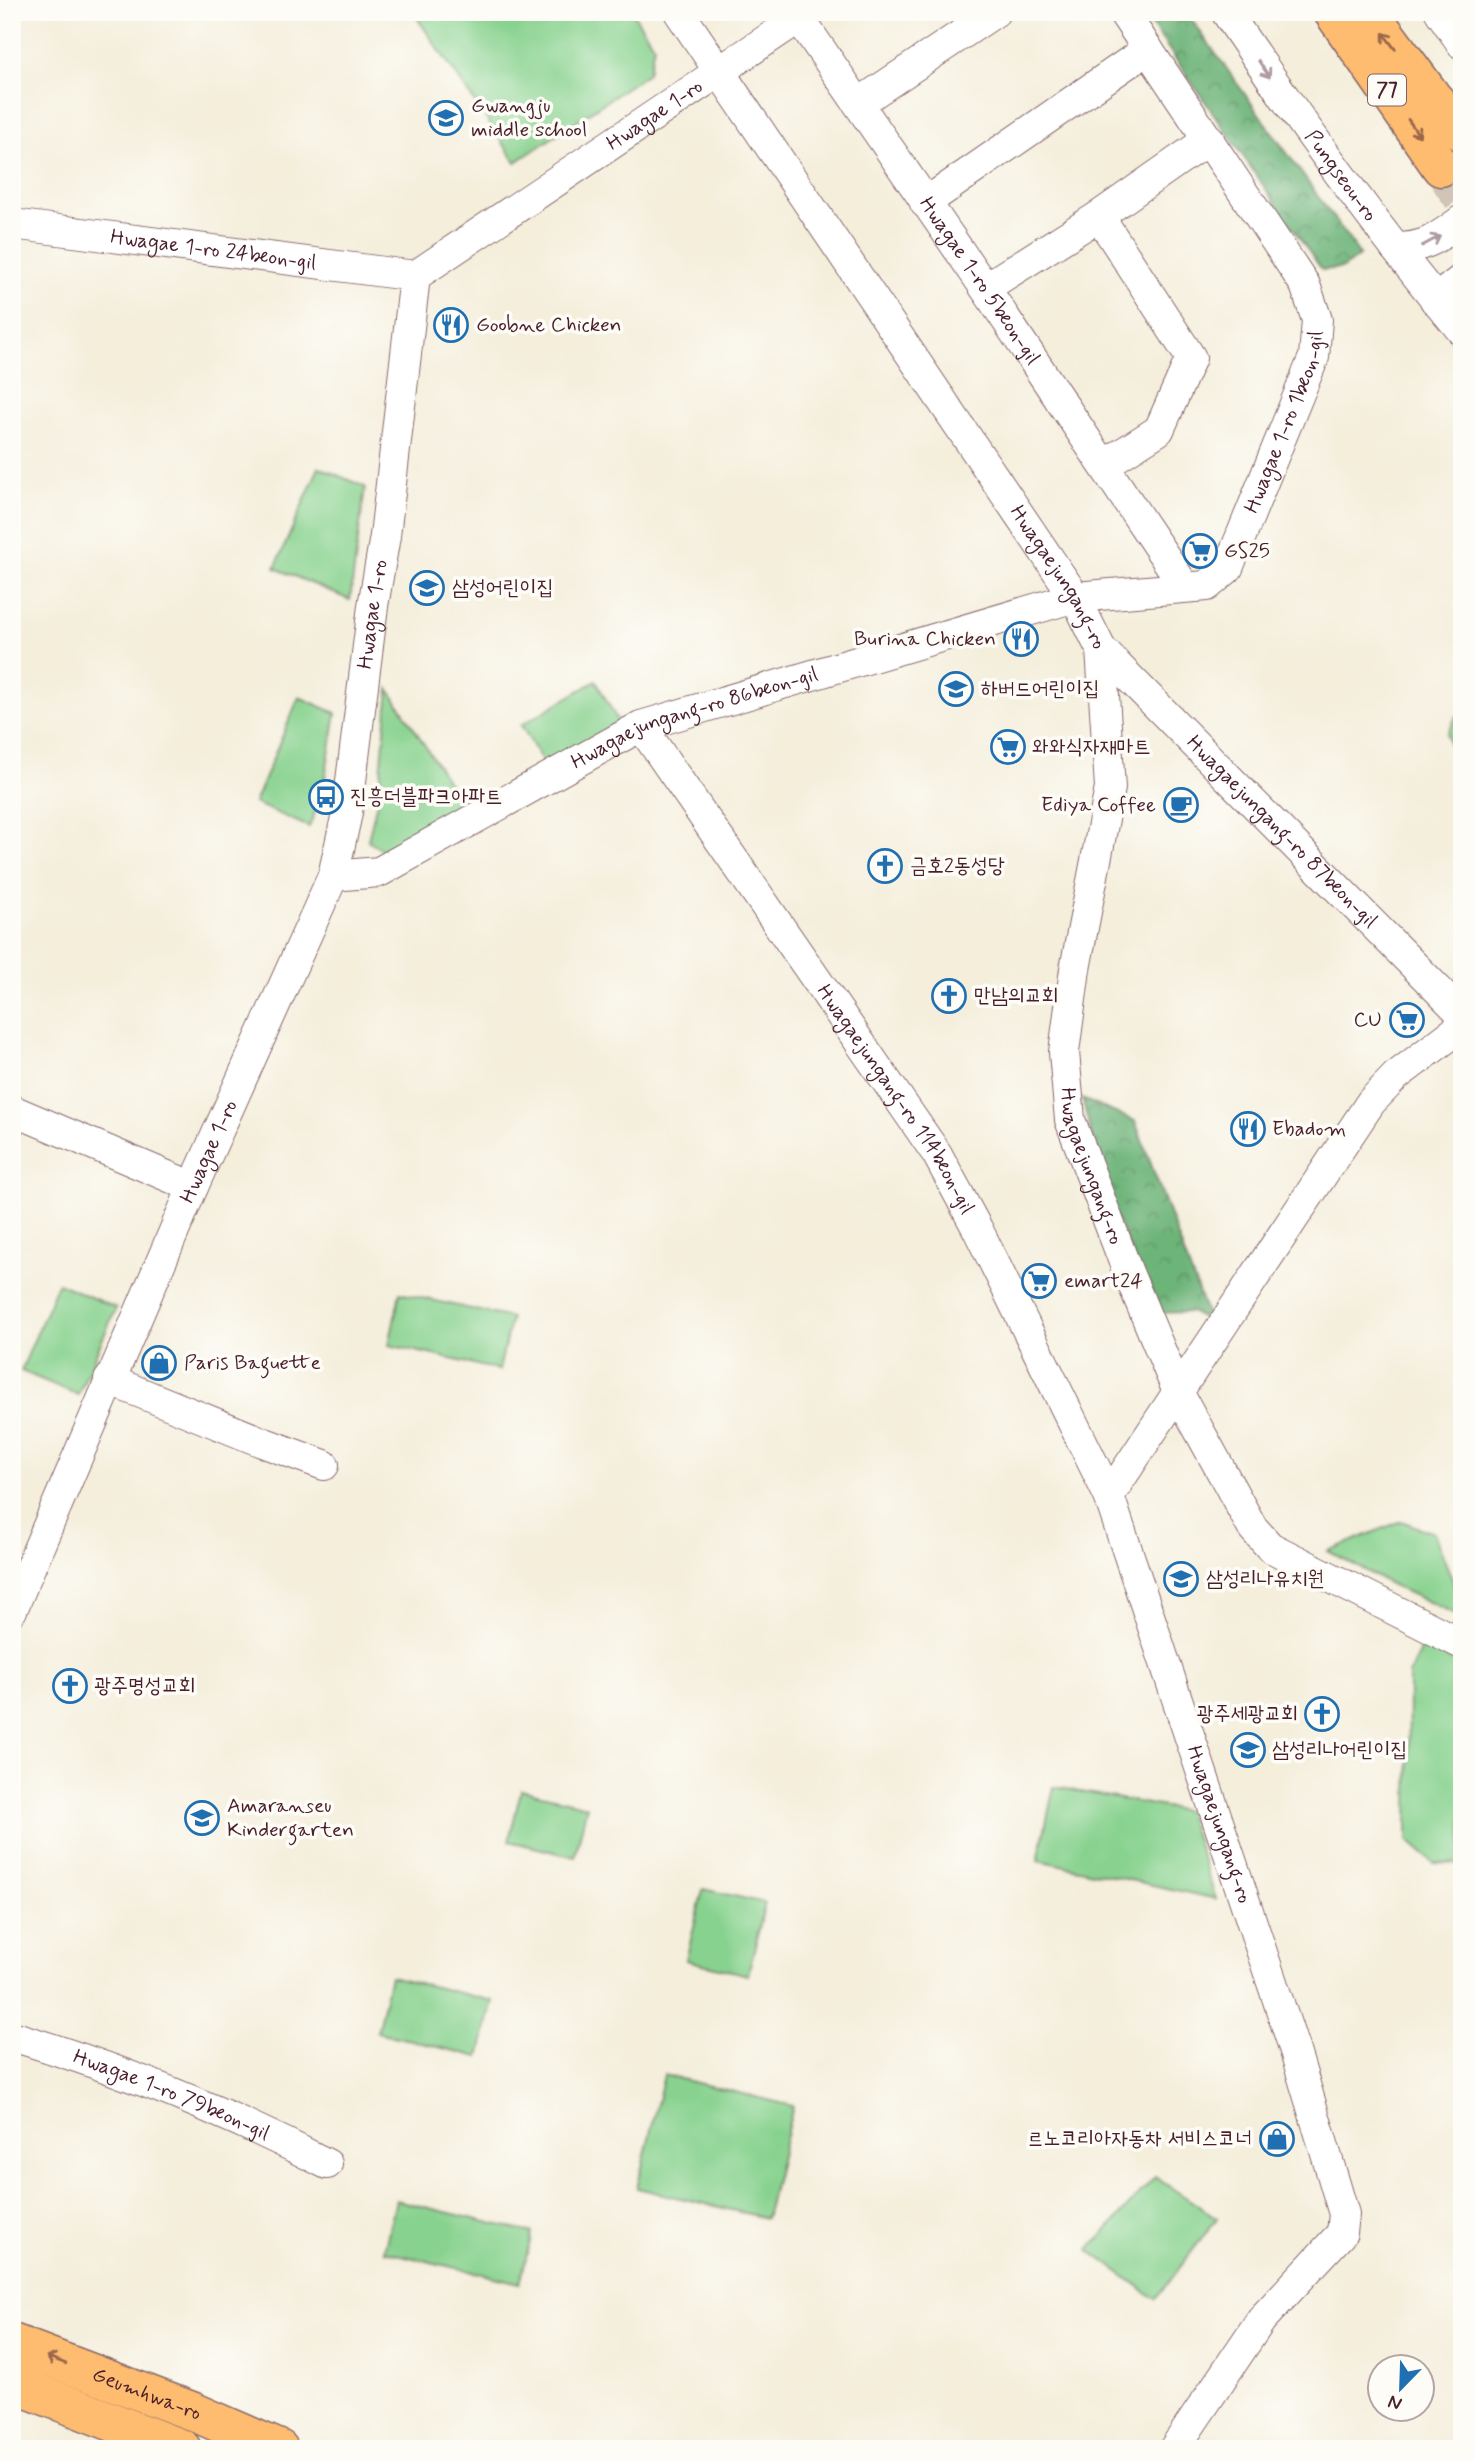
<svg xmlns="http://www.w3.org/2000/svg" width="1474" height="2461" viewBox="0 0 1474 2461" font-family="Mynerve,'Poor Story',sans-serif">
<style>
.green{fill:#87d28e;stroke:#68785c;stroke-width:2}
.forest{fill:url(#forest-crowns);stroke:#5c6a52;stroke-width:2}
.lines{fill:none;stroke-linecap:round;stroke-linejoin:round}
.highway-tunnel{stroke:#d2c5b8;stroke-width:38;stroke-dasharray:38 19;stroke-linecap:butt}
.minor-casing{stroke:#866769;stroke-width:32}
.major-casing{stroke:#866769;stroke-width:41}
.highway-casing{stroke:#866769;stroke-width:41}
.minor{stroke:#fff;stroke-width:30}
.major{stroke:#fdbc70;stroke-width:38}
.highway{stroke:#fdbc70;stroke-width:38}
.oneway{stroke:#9b664a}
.oneway2{stroke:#ae9aa0}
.labels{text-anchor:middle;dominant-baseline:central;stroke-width:7;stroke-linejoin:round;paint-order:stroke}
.shield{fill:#fdfcf7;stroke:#806168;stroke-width:2}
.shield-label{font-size:19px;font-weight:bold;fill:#4a1f2b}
.poi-label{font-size:21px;fill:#4a1f2b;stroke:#fdfcf7;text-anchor:start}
.street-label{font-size:21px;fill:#4a1f2b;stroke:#fdfcf7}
</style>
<defs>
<pattern id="forest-crowns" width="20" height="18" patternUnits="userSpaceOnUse" patternTransform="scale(1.75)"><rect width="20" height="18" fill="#6db479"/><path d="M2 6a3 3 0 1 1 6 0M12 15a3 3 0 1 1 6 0" fill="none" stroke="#5c9263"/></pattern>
</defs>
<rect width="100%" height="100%" fill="#fdfcf7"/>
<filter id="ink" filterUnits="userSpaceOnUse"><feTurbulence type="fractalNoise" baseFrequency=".0143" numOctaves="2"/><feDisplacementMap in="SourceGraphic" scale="14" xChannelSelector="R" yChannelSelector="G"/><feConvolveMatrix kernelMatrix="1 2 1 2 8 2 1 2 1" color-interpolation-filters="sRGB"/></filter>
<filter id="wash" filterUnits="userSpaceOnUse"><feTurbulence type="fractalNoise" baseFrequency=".00686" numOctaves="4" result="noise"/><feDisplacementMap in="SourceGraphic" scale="28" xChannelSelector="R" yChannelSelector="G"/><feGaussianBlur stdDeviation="1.57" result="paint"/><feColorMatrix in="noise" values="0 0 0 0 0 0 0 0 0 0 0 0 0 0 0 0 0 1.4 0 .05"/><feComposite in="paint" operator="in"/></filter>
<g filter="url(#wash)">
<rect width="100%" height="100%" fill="#f4eedb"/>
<!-- green -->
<path class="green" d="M 413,12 L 632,12 L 654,46 L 648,73 L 516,162 Z
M 319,467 L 365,487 L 350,600 L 275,568 Z
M 596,681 L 621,727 L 545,766 L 521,725 Z
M 389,689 L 464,807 L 393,850 L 382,850 L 368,840 L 379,793 Z
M 299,697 L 336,713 L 322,796 L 309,827 L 254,803 Z
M 1462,713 L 1462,783 L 1459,780 L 1447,734 L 1456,717 Z
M 58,1283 L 116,1308 L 78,1395 L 21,1371 Z
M 400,1293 L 511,1318 L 499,1370 L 389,1345 Z
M 1401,1521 L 1434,1533 L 1462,1605 L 1462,1617 L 1396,1587 L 1328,1551 Z
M 1422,1646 L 1462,1665 L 1462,1864 L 1434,1863 L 1408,1840 L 1409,1674 Z
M 1054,1787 L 1186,1811 L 1216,1899 L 1038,1860 Z
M 521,1790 L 587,1806 L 575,1857 L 509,1841 Z
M 703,1889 L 765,1903 L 748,1975 L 686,1960 Z
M 390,1976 L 493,2001 L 479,2057 L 377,2032 Z
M 664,2075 L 793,2106 L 766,2218 L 637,2188 Z
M 1155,2177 L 1217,2218 L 1156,2299 L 1089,2250 Z
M 396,2200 L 532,2233 L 520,2283 L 384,2251 Z"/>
<!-- forest -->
<path class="forest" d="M 1143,12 L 1186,12 L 1360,255 L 1343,268 L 1322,270 Z
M 1082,1099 L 1135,1121 L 1209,1321 L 1191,1312 L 1158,1313 L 1110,1204 Z"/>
</g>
<g filter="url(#ink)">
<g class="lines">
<!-- highway-tunnel -->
<path class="highway-tunnel" d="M 1441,167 L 1462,197"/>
<!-- minor casing -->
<g class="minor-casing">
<g id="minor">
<path id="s1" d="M 679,12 L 1075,597 L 1101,649 L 1110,788 L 1075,969 L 1064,1052 L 1070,1120 L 1127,1270 L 1178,1392 L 1109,1496 L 1295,2051 L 1344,2214 L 1342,2233 L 1261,2320 L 1174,2449"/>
<path id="s2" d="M 795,12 L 985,288 L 1185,587"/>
<path id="s3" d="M 1226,12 C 1300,122 1377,230 1462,331"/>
<path d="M 1440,12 L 1462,44"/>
<path d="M 859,103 L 995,12"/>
<path d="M 925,203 L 1148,49"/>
<path d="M 1099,216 L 1191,358 L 1159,430 L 1104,465"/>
<path id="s4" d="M 12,224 L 415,276"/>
<path d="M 1395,248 C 1426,248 1437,238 1462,220"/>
<path d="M 985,288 L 1099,216 L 1209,139"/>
<path d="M 1435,300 L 1462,279"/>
<path id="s5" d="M 1101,649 L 1462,1014"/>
<path id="s6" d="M 641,726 L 937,1154 L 978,1230 L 1109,1496"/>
<path id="s7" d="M 333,876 L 379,872 L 641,726 L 1075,597 L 1207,586 L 1228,568 L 1314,357 L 1317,320 L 1305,285 L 1123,12"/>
<path d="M 1462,1026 L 1396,1076 L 1371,1102 L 1178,1392 L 1252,1527 L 1270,1547 L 1462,1644"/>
<path d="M 12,1110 L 193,1187"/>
<path d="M 109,1380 L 262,1442 L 324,1465"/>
<path id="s8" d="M 12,1610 L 193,1187 L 333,876 L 347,813 L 373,606 L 385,536 L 415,276 L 808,12"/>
<path id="s9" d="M 12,2036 C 120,2069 227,2112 327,2164"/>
</g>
</g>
<!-- major casing -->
<g class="major-casing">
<g id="major">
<path id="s10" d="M 12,2343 L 194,2412 L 279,2449"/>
<path d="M 12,2383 L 182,2449"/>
</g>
</g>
<!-- highway casing -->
<g class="highway-casing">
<path id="highway" d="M 1333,12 L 1441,167
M 1369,12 L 1432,97 L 1462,132"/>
</g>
<!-- minor -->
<use href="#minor" class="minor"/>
<!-- major -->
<use href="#major" class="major"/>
<!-- highway -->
<use href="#highway" class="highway"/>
</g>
<!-- one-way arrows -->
<defs><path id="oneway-shaft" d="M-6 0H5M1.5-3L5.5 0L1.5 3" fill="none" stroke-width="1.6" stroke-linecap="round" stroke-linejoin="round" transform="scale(1.75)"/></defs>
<g class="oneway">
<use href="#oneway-shaft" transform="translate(1389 41) rotate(-127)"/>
<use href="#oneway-shaft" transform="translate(1414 128) rotate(55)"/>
<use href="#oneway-shaft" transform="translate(56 2360) rotate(-159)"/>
</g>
<g class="oneway2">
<use href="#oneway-shaft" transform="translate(1264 69) rotate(56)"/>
<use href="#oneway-shaft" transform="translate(1431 241) rotate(-28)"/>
</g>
</g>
<!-- icons -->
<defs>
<g id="school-ring" transform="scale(1.75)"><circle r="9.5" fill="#fdfcf7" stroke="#1f6fb2" stroke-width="1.5"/><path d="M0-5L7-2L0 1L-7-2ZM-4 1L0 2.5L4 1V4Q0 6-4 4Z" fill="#1f6fb2"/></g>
<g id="restaurant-ring" transform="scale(1.75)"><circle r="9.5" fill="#fdfcf7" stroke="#1f6fb2" stroke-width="1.5"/><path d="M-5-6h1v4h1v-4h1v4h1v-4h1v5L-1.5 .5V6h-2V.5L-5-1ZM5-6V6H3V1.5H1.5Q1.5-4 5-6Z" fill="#1f6fb2"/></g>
<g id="supermarket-ring" transform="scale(1.75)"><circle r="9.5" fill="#fdfcf7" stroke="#1f6fb2" stroke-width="1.5"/><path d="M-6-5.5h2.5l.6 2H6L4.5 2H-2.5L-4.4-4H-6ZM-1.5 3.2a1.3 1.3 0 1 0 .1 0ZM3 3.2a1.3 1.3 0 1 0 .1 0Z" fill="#1f6fb2"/></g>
<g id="bus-ring" transform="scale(1.75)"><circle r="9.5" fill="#fdfcf7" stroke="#1f6fb2" stroke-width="1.5"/><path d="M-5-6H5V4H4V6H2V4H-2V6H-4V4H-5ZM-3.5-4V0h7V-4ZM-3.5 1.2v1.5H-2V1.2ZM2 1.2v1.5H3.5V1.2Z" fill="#1f6fb2"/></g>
<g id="cafe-ring" transform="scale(1.75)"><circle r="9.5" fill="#fdfcf7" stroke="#1f6fb2" stroke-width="1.5"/><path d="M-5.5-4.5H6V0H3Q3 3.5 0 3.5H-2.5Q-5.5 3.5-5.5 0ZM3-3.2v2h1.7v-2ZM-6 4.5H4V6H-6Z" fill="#1f6fb2"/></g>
<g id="church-ring" transform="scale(1.75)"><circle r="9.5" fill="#fdfcf7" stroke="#1f6fb2" stroke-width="1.5"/><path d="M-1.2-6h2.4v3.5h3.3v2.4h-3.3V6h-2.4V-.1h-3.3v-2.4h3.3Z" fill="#1f6fb2"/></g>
<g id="shop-ring" transform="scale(1.75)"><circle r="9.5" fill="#fdfcf7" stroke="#1f6fb2" stroke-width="1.5"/><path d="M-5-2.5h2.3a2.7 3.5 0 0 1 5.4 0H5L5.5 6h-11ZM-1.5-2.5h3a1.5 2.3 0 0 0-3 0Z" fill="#1f6fb2"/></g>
</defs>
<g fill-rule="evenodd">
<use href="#school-ring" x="446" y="118"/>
<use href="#restaurant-ring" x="451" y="325"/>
<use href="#supermarket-ring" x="1200" y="551"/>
<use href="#school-ring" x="427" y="588"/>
<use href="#restaurant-ring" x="1021" y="639"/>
<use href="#school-ring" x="956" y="689"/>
<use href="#supermarket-ring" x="1008" y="747"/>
<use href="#bus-ring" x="326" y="797"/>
<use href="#cafe-ring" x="1181" y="805"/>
<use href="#church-ring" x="885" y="866"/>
<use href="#church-ring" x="949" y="996"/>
<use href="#supermarket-ring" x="1407" y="1020"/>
<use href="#restaurant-ring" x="1248" y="1129"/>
<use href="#supermarket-ring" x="1039" y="1281"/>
<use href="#shop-ring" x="159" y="1363"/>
<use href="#school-ring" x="1181" y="1579"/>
<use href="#church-ring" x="70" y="1686"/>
<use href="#church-ring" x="1322" y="1714"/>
<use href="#school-ring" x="1248" y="1750"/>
<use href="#school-ring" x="202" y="1818"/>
<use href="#shop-ring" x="1277" y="2139"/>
</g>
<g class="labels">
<!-- shield labels -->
<rect class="shield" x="1368" y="74.5" width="38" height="31" rx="5"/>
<g class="shield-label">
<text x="1387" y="90">77</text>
</g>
<!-- poi labels -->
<g class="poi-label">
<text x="471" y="106">Gwangju<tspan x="471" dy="24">middle school</tspan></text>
<text x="476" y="325">Goobne Chicken</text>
<text x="1224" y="551">GS25</text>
<text x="452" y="588">삼성어린이집</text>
<text x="996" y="639" text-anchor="end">Burina Chicken</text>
<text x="981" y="689">하버드어린이집</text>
<text x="1032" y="747">와와식자재마트</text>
<text x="350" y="797">진흥더블파크아파트</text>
<text x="1156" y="805" text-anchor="end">Ediya Coffee</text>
<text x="910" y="866">금호2동성당</text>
<text x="974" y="996">만남의교회</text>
<text x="1382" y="1020" text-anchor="end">CU</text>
<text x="1272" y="1129">Ebadom</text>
<text x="1064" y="1281">emart24</text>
<text x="184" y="1363">Paris Baguette</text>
<text x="1206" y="1579">삼성리나유치원</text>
<text x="94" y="1686">광주명성교회</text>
<text x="1298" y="1714" text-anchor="end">광주세광교회</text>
<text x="1272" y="1750">삼성리나어린이집</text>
<text x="227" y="1806">Amaranseu<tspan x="227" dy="24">Kindergarten</tspan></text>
<text x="1252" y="2139" text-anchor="end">르노코리아자동차 서비스코너</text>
</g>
<!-- street labels -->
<g class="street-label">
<text stroke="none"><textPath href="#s8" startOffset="1696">Hwagae 1-ro</textPath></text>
<text stroke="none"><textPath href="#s3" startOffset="200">Pungseou-ro</textPath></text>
<text stroke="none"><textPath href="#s4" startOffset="203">Hwagae 1-ro 24beon-gil</textPath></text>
<text stroke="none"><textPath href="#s2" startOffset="326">Hwagae 1-ro 5beon-gil</textPath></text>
<text stroke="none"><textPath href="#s7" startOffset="1116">Hwagae 1-ro 1beon-gil</textPath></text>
<text stroke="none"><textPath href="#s1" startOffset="681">Hwagaejungang-ro</textPath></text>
<text stroke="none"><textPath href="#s8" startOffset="1066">Hwagae 1-ro</textPath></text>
<text stroke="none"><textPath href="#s7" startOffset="399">Hwagaejungang-ro 86beon-gil</textPath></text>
<text stroke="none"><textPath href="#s5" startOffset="257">Hwagaejungang-ro 87beon-gil</textPath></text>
<text stroke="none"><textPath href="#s6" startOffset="452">Hwagaejungang-ro 114beon-gil</textPath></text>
<text stroke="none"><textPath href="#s8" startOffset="499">Hwagae 1-ro</textPath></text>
<text stroke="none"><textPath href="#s1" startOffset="1290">Hwagaejungang-ro</textPath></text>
<text stroke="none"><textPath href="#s1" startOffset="2004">Hwagaejungang-ro</textPath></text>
<text stroke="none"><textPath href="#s9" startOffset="170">Hwagae 1-ro 79beon-gil</textPath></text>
<text stroke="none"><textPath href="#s10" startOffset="144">Geumhwa-ro</textPath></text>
</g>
</g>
<!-- margin -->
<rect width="1474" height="2461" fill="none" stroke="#fdfcf7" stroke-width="42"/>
<!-- north arrow -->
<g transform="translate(1401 2388) rotate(203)"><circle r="33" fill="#fdfcf7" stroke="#b5a4a5" stroke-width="2"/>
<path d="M0-5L12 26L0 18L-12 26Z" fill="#1f6fb2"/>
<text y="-10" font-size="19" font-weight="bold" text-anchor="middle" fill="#4a1f2b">N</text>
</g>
</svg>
